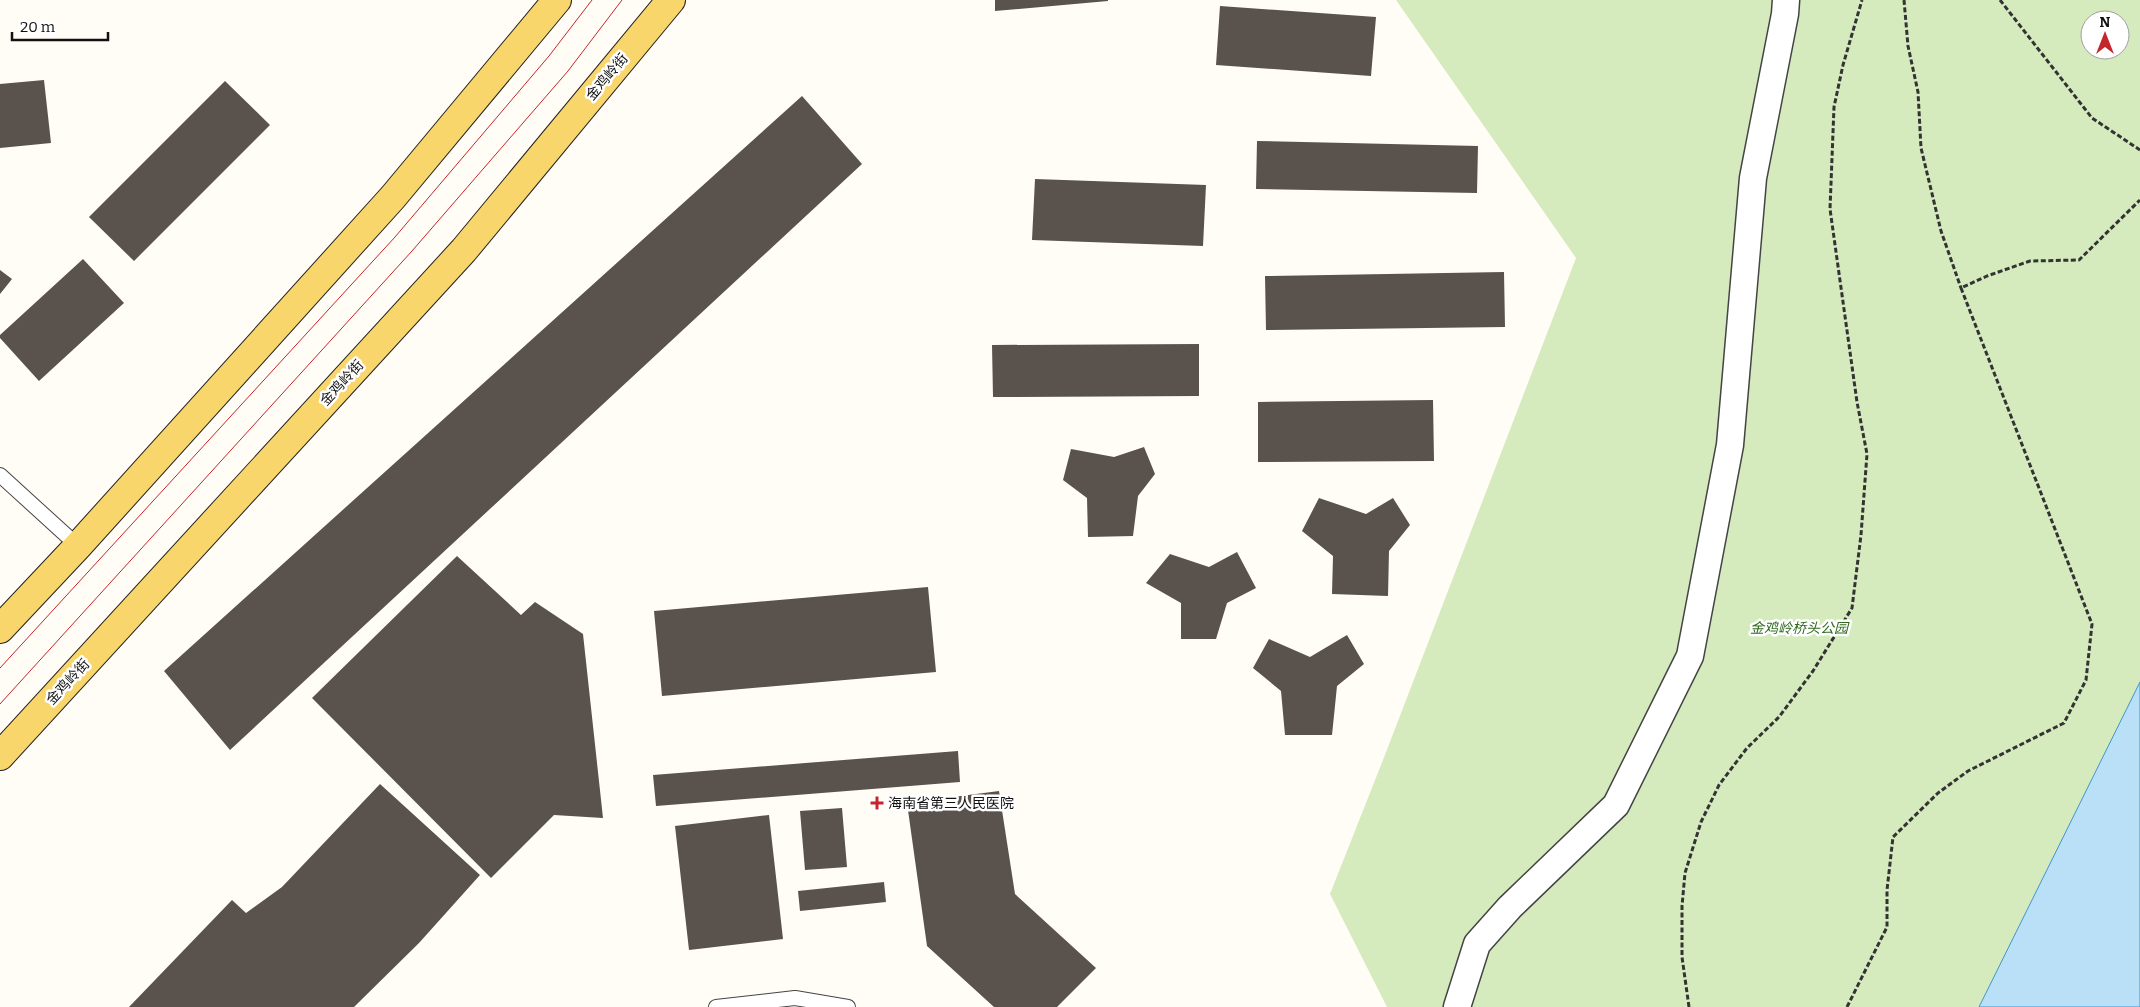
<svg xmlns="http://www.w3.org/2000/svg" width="2140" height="1007" viewBox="0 0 2140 1007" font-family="Bitter,'Noto Sans SC',serif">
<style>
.green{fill:#d5ebbd;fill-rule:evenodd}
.water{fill:#b9e0f7;stroke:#3f96cf}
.building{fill:#5a524d}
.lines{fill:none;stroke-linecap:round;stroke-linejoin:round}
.service-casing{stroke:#444;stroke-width:16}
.minor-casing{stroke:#444;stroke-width:29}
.primary-casing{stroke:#222;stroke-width:30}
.path{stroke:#333;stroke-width:3;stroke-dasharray:5 2.5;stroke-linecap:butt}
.service{stroke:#fff;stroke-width:14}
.minor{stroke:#fff;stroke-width:26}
.primary{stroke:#f9d66b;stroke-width:28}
.tram{stroke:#c4262e;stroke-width:1}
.poi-dot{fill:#c4262e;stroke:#fff;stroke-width:2}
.labels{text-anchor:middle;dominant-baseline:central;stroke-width:5;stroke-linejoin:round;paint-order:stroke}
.street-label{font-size:14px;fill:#111;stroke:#fff}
.park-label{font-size:14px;font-style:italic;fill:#2f6b1f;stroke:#fff}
.poi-label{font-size:14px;fill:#111;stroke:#fff;text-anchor:start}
</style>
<rect width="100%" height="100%" fill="#fffdf5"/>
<!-- green -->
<path class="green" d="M 1396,0 L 2140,0 L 2140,700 L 2002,1007 L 1387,1007 L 1330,894 L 1383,760 L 1576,258 ZM 2090,20 L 2120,20 L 2120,50 L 2090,50 Z"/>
<!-- water -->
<path class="water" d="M 2140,682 L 2140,1007 L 1979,1007 Z"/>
<!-- building -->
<path class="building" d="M 995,0 L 1108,0 L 1108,1 L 995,11 Z
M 1220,6 L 1376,17 L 1371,76 L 1216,65 Z
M 44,80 L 51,143 L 0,148 L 0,84 Z
M 225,81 L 270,125 L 134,261 L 89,217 Z
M 802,96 L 862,164 L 230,750 L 164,671 Z
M 1257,141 L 1478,146 L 1477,193 L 1256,189 Z
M 1035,179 L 1206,185 L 1203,246 L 1032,240 Z
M 83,259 L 124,303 L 39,381 L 0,338 L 0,335 Z
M 0,270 L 12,279 L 0,294 Z
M 1504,272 L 1505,327 L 1266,330 L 1265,276 Z
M 1199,344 L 1199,396 L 993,397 L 992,345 Z
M 1433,400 L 1434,461 L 1258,462 L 1258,402 Z
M 1144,447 L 1155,474 L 1138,496 L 1133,536 L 1088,537 L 1087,498 L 1063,480 L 1071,449 L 1114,457 Z
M 1319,498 L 1366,514 L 1393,498 L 1410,525 L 1389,551 L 1388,596 L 1332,594 L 1333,556 L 1302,531 Z
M 1237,552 L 1256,588 L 1227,603 L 1216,639 L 1181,639 L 1181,603 L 1146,583 L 1170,554 L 1209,567 Z
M 457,556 L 521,615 L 535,602 L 583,634 L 603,818 L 554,815 L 491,878 L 312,698 Z
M 928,587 L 936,672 L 662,696 L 654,611 Z
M 1347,635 L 1364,664 L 1337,686 L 1332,735 L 1285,735 L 1281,691 L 1253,668 L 1269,639 L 1310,657 Z
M 958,751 L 960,782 L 656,806 L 653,775 Z
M 380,784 L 480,875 L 419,943 L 354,1007 L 129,1007 L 232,900 L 246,913 L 282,887 Z
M 999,791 L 1015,894 L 1096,968 L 1057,1007 L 994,1007 L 927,946 L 907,803 Z
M 842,808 L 847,867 L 805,870 L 800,811 Z
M 769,815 L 783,939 L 689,950 L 675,826 Z
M 884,882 L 886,902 L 800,911 L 798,891 Z"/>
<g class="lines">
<!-- service casing -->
<g class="service-casing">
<path id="service" d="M 0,475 L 78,546
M 716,1007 L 795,998 L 848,1007"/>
</g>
<!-- minor casing -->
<g class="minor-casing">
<path id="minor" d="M 1457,1007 L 1477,944 L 1510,907 L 1616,805 L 1690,656 L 1730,445 L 1753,178 L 1785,14 L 1786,0"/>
</g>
<!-- primary casing -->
<g class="primary-casing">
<path id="primary" d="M 0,629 L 78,546 L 393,197 L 557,0
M 0,756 L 464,250 L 671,0"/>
</g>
<!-- path -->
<path class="path" d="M 1904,0 L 1908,46 L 1918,92 L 1921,148 L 1941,231 L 1961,288
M 2000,0 L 2092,118 L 2140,150
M 1689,1007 L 1682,957 L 1682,906 L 1685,873 L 1701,822 L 1719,785 L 1747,748 L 1779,717 L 1813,671 L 1852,608 L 1861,535 L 1867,454 L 1857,402 L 1830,209 L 1834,107 L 1843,65 L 1862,0
M 1847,1007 L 1887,927 L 1887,890 L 1893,837 L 1938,793 L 1968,771 L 2064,723 L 2086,680 L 2092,624 L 1961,288 L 1987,276 L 2030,261 L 2079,260 L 2140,200"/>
<!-- service -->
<use href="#service" class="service"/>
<!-- minor -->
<use href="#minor" class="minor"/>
<!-- primary -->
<use href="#primary" class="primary"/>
<!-- tram -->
<path class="tram" d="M 0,668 L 395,237 L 549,56 L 592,0
M 0,704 L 412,251 L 568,71 L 622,0"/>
</g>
<!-- markers -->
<path class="poi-dot" d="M874.5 795.5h5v5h5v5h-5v5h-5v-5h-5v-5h5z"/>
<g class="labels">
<!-- street labels -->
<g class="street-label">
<text transform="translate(607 77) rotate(-50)">金鸡岭街</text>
<text transform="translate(342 383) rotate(-47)">金鸡岭街</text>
<text transform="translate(68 682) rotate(-47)">金鸡岭街</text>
</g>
<!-- park labels -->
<g class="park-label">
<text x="1799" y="628">金鸡岭桥头公园</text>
</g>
<!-- poi labels -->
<g class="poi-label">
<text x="888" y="803">海南省第三人民医院</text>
</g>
</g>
<!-- north arrow -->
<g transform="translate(2105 35)"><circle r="24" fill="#ffffff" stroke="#a0a0a0"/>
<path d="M0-4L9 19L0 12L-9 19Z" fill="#c4262e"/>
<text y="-8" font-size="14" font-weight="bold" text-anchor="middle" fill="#111111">N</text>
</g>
<!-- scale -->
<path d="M12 32v8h96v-8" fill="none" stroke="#111111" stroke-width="2.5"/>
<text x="20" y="32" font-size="15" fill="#111111" stroke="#ffffff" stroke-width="4" paint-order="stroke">20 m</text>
</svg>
